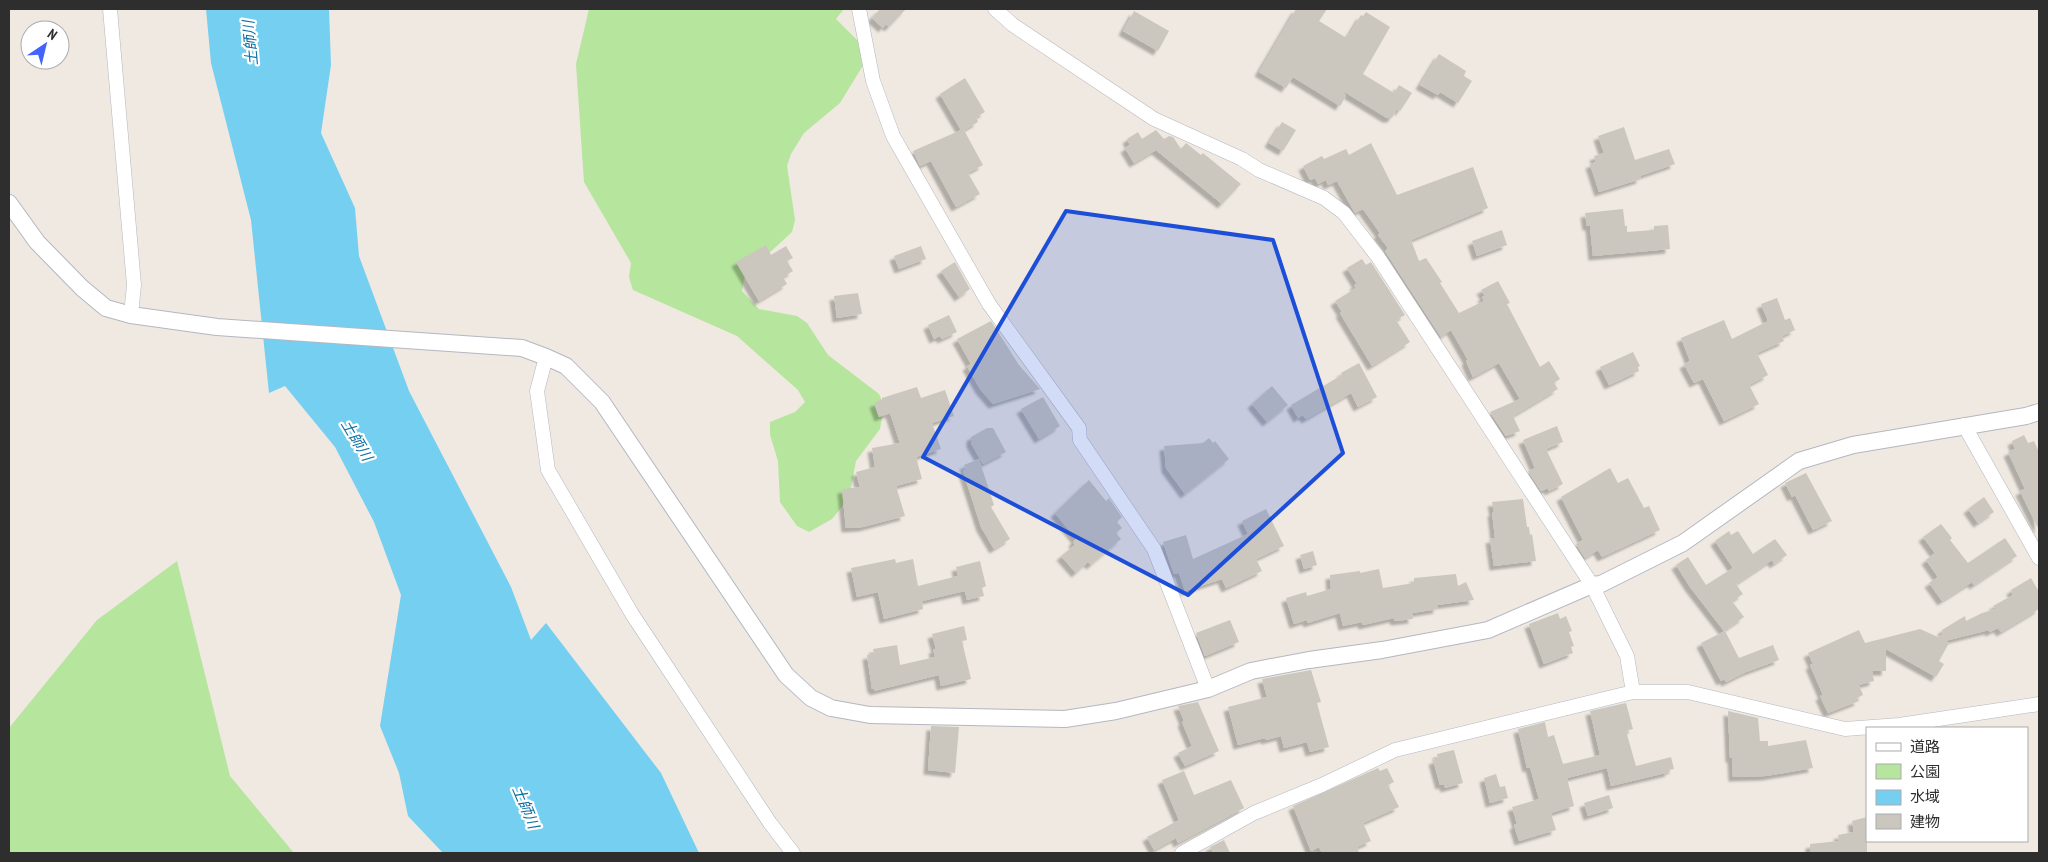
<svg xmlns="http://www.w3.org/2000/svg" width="2048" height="862" viewBox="0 0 2048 862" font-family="'PT Sans Narrow','Noto Sans JP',sans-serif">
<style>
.green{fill:#b6e59e}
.water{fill:#75cff0}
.building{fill:#cbc7bf;filter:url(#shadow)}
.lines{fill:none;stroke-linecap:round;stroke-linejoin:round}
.minor-casing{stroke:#b4b7c1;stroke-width:15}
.tertiary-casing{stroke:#b4b7c1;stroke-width:18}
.minor{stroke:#fff;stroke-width:14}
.tertiary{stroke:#fff;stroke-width:16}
.marked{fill:#1d4ed8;fill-opacity:0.2;stroke:#1d4ed8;stroke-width:4;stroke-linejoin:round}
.labels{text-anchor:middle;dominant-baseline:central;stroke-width:4.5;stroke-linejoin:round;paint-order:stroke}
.water-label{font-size:15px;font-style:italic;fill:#0d6fa3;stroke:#fff}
</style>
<defs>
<filter id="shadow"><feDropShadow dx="-4.5" dy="4.5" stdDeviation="1" flood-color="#0004"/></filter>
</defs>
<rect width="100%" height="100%" fill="#efe9e1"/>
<!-- green -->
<path class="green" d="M 589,9 L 844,9 L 836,19 L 864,47 L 867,59 L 840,103 L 804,133 L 791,154 L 787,166 L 795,220 L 792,232 L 754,267 L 744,279 L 742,291 L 759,309 L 797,316 L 807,323 L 828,355 L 879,394 L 884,406 L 880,429 L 856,461 L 849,498 L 832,519 L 809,532 L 797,526 L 780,502 L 778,461 L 770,435 L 770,422 L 795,412 L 805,402 L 798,390 L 737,336 L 633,290 L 629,277 L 631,263 L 584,182 L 576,64 Z
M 177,561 L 230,776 L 294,853 L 9,853 L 9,728 L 97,620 Z"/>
<!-- water -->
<path class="water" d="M 206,9 L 329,9 L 331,65 L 321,133 L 355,208 L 359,256 L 409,391 L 511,587 L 531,640 L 546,623 L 661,773 L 699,853 L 443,853 L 408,816 L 399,773 L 380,726 L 401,595 L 374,522 L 335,447 L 285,386 L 269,393 L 251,220 L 211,63 Z"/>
<!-- building -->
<path class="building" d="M 880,9 L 906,9 L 889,27 L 886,24 L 883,28 L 872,18 Z
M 1296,9 L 1327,9 L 1319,21 L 1345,37 L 1347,34 L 1349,35 L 1361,15 L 1363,16 L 1366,12 L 1390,27 L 1363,74 L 1394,93 L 1399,85 L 1412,93 L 1400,111 L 1397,109 L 1392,118 L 1387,118 L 1343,91 L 1346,96 L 1340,106 L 1293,77 L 1286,88 L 1259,72 Z
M 1134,11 L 1169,31 L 1158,51 L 1123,31 Z
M 1439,54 L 1466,71 L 1464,76 L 1472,81 L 1458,103 L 1440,92 L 1438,95 L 1420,85 Z
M 965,78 L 985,112 L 976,117 L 978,122 L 964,130 L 983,165 L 968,173 L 980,194 L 956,207 L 931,161 L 920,166 L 913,151 L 961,130 L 940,94 Z
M 1282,122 L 1296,130 L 1283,151 L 1269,143 Z
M 1624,127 L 1635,160 L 1669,149 L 1675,164 L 1640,176 L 1641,179 L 1599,192 L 1590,164 L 1596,162 L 1594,156 L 1604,153 L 1598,136 Z
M 1156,130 L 1164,139 L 1169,136 L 1173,137 L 1181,149 L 1186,143 L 1201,155 L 1203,153 L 1241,184 L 1222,204 L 1156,150 L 1134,163 L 1125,148 L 1130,145 L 1127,139 L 1138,132 L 1142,139 Z
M 1371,143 L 1397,195 L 1473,167 L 1488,208 L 1411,240 L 1419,261 L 1426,258 L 1442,282 L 1440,283 L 1459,313 L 1484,301 L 1482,297 L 1485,296 L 1481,290 L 1498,281 L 1510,303 L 1507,304 L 1540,367 L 1549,361 L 1560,379 L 1554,383 L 1558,389 L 1513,416 L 1520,431 L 1506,436 L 1490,412 L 1520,399 L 1499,363 L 1473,377 L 1466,361 L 1468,360 L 1451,330 L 1441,337 L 1385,251 L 1388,248 L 1378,235 L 1380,233 L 1363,209 L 1355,213 L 1337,181 L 1328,185 L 1326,180 L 1318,184 L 1315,178 L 1310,180 L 1303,166 L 1322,156 L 1324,159 L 1346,149 L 1349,155 Z
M 1623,209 L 1625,226 L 1627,226 L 1627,232 L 1654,230 L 1654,226 L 1668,225 L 1670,249 L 1593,256 L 1590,226 L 1587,226 L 1585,213 Z
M 1502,230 L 1507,245 L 1477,256 L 1472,241 Z
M 766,245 L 771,255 L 786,246 L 793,258 L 787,261 L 793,271 L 783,277 L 787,284 L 759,301 L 736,262 Z
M 921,246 L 926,259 L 899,269 L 894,256 Z
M 1362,259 L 1366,265 L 1371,262 L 1405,315 L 1396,320 L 1410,342 L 1372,366 L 1340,313 L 1342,312 L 1335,301 L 1356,288 L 1354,285 L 1357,284 L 1347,268 Z
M 955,262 L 970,289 L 959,297 L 941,271 Z
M 858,293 L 862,314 L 837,318 L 834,296 Z
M 1777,298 L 1785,320 L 1790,318 L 1795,330 L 1782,336 L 1784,341 L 1757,353 L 1768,375 L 1749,385 L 1759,404 L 1724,421 L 1703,379 L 1694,383 L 1684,364 L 1690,361 L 1681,338 L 1724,320 L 1732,339 L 1768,321 L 1761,304 Z
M 949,315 L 957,332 L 942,339 L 940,336 L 934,339 L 928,325 Z
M 991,321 L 1019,365 L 1040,389 L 993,404 L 980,389 L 967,366 L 971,364 L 957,339 Z
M 1633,352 L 1640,366 L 1638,367 L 1639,371 L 1609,385 L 1600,367 Z
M 1359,363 L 1377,397 L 1358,407 L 1351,393 L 1306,419 L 1303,415 L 1298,418 L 1291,405 L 1342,375 L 1341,373 Z
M 1272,386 L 1288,405 L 1267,422 L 1252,404 Z
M 917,387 L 921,398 L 945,390 L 954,416 L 932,423 L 941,449 L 916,457 L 922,479 L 896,486 L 905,516 L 863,527 L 846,528 L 842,489 L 860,487 L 856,472 L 875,467 L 872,448 L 900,443 L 890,413 L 879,417 L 874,403 L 882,400 L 882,398 Z
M 1043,397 L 1060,426 L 1039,439 L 1021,409 Z
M 1557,426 L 1563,442 L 1546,449 L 1563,484 L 1549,491 L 1548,488 L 1541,491 L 1528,471 L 1535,468 L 1523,440 Z
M 987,428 L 993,428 L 1006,452 L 983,464 L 971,443 L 971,437 Z
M 2024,435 L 2028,443 L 2034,441 L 2039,452 L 2039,530 L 2020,491 L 2025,489 L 2008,452 L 2015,449 L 2012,441 Z
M 1209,438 L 1213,443 L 1215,441 L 1229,459 L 1185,494 L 1166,468 L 1164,446 L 1203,443 Z
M 979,459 L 994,505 L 991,507 L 1010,539 L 994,549 L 981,527 L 963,471 L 966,470 L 964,465 Z
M 1610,468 L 1618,483 L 1628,478 L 1644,508 L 1649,506 L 1660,530 L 1602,557 L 1598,550 L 1585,558 L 1576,544 L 1583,540 L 1561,497 Z
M 1806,473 L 1832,521 L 1813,530 L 1795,495 L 1792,497 L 1785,483 Z
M 1089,480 L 1106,501 L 1109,498 L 1122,517 L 1117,522 L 1122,528 L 1116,533 L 1121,539 L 1091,565 L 1088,562 L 1076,573 L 1061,556 L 1075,545 L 1073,542 L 1076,539 L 1055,513 Z
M 1984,497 L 1994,512 L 1978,523 L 1968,509 Z
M 1523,499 L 1527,527 L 1529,527 L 1530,535 L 1532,534 L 1536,561 L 1494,566 L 1490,539 L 1495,538 L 1492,512 L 1494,512 L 1492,502 Z
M 1266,509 L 1284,546 L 1256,559 L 1262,571 L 1226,588 L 1222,579 L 1185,591 L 1179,573 L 1174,574 L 1163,542 L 1186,535 L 1193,559 L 1248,534 L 1242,521 Z
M 1941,524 L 1952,538 L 1950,540 L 1968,563 L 2005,538 L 2017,556 L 1974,585 L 1972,582 L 1942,601 L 1929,583 L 1938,577 L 1926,560 L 1935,553 L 1923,537 Z
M 1729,531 L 1731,535 L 1738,531 L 1753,554 L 1775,539 L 1787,555 L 1774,564 L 1772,560 L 1736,584 L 1743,594 L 1732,601 L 1744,617 L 1724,631 L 1690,587 L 1676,565 L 1688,557 L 1706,585 L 1733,568 L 1715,541 Z
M 1313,551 L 1317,565 L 1304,569 L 1300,555 Z
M 895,559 L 896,563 L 913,559 L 918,586 L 958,576 L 956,567 L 980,561 L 986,586 L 982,588 L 984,596 L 967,600 L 965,591 L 922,601 L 923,609 L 884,619 L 878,592 L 857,597 L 851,568 Z
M 1379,569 L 1383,588 L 1414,583 L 1414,578 L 1456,574 L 1458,586 L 1466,582 L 1474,600 L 1437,605 L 1438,609 L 1412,613 L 1413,619 L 1395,621 L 1394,618 L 1363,625 L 1362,622 L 1343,626 L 1340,613 L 1308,623 L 1307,620 L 1294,624 L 1286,598 L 1306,592 L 1307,596 L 1331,589 L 1330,575 L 1360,571 L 1360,573 Z
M 2031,578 L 2039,592 L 2039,609 L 2001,632 L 1998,628 L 1990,632 L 1989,630 L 1945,641 L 1949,643 L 1939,661 L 1944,664 L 1936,677 L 1886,649 L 1886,671 L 1872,671 L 1874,681 L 1859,685 L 1863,695 L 1857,698 L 1859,701 L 1828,713 L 1820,696 L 1823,695 L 1810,665 L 1813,664 L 1808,653 L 1859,630 L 1865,643 L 1920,629 L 1938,637 L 1943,634 L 1942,630 L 1965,616 L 1966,621 L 1982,613 L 1996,609 L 1993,606 L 2013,595 L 2011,590 Z
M 1558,613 L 1560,619 L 1566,616 L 1572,631 L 1569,632 L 1574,646 L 1571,647 L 1573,653 L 1544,664 L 1529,624 Z
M 1230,620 L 1239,642 L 1205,656 L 1196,633 Z
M 964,626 L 967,640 L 962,641 L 971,679 L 941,686 L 939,675 L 874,691 L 874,688 L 872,689 L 867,655 L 874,654 L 873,649 L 897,645 L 900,665 L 935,657 L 933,649 L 936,649 L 932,634 Z
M 1725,631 L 1739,658 L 1773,645 L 1779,660 L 1746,672 L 1726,682 L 1724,679 L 1721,681 L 1701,643 Z
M 1311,670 L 1321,702 L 1317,703 L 1329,747 L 1310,752 L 1307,742 L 1284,748 L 1281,736 L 1266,740 L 1265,738 L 1238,745 L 1228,707 L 1267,697 L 1262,679 Z
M 1198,702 L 1219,751 L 1185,766 L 1178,753 L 1192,746 L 1182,722 L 1184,721 L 1178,706 Z
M 1626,703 L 1633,729 L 1626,731 L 1636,766 L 1671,757 L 1674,769 L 1669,770 L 1670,772 L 1611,786 L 1607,768 L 1567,778 L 1574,806 L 1551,813 L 1556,830 L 1519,841 L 1514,825 L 1517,824 L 1512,807 L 1539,799 L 1530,767 L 1527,768 L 1518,729 L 1545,722 L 1548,737 L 1554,735 L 1563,764 L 1600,755 L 1590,711 Z
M 1728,711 L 1758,718 L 1760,741 L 1768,741 L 1768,746 L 1806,740 L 1813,768 L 1766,776 L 1733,777 L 1732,758 L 1730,758 Z
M 931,726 L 959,727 L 955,773 L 928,770 Z
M 1454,750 L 1463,783 L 1445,788 L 1444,784 L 1440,785 L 1433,760 L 1438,759 L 1437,754 Z
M 1378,768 L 1380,771 L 1387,768 L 1394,782 L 1388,785 L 1399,807 L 1363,823 L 1371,841 L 1357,847 L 1359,853 L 1322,853 L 1319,847 L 1311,851 L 1293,806 Z
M 1184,771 L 1194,795 L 1231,780 L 1244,808 L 1178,843 L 1176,838 L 1154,850 L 1147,837 L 1179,820 L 1162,780 Z
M 1496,774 L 1500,787 L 1505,786 L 1508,798 L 1490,803 L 1484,778 Z
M 1609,795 L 1613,808 L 1588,816 L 1584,803 Z
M 1867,817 L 1867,853 L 1810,853 L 1810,844 L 1839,841 L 1838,835 L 1854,832 L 1852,821 Z
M 1224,840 L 1230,853 L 1213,853 L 1210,847 Z"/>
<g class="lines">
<!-- minor casing -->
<g class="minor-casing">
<path id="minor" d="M 110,9 L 134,285 L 131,315
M 859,9 L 873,81 L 893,136 L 989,304 L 1079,428 L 1080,440 L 1154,549 L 1208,689
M 995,9 L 1013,25 L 1154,119 L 1242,159 L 1259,170 L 1324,198 L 1344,213 L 1378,257 L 1592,585 L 1627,656 L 1633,692
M 546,357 L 537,391 L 548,470 L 632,614 L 770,823 L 793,853
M 1964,425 L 2039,558
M 1182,853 L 1254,813 L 1322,785 L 1395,750 L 1633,692 L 1688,692 L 1845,729 L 1899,725 L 2039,704"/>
</g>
<!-- tertiary casing -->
<g class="tertiary-casing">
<path id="tertiary" d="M 9,203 L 37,242 L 82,288 L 106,308 L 131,315 L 217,327 L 522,348 L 546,357 L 566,366 L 602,402 L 786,675 L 811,698 L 831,708 L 870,715 L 1065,719 L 1116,711 L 1208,689 L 1251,671 L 1309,660 L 1382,650 L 1488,630 L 1592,585 L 1601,584 L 1683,543 L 1799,461 L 1853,445 L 2026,416 L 2039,412"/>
</g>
<!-- minor -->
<use href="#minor" class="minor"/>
<!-- tertiary -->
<use href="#tertiary" class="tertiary"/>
</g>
<!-- marked area -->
<path class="marked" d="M 1066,211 L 1273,240 L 1343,453 L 1188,595 L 923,457 Z"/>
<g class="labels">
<!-- water labels -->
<g class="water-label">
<text transform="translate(250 43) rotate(-95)">土師川</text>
<text transform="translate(357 440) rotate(59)">土師川</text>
<text transform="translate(526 807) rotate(67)">土師川</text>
</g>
</g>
<!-- border -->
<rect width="2048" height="862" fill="none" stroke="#2e2e2e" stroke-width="20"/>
<!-- legend -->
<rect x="1866" y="727" width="162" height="115" fill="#ffffff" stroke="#ababab"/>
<rect x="1876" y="743" width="25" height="8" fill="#ffffff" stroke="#ababab"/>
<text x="1910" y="752" font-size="15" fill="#2e2e2e">道路</text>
<rect x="1876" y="764" width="25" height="15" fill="#b6e59e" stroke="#ababab"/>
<text x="1910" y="777" font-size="15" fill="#2e2e2e">公園</text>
<rect x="1876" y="790" width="25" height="15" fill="#75cff0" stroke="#ababab"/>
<text x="1910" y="802" font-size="15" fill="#2e2e2e">水域</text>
<rect x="1876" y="814" width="25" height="15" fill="#cbc7bf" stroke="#ababab"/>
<text x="1910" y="827" font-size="15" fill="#2e2e2e">建物</text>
<!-- north arrow -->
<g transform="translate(45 45) rotate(35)"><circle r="24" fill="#ffffff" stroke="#ababab"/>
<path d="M0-4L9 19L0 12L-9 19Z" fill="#4264fb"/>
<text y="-8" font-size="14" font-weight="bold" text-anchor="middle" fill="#2e2e2e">N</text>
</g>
</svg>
